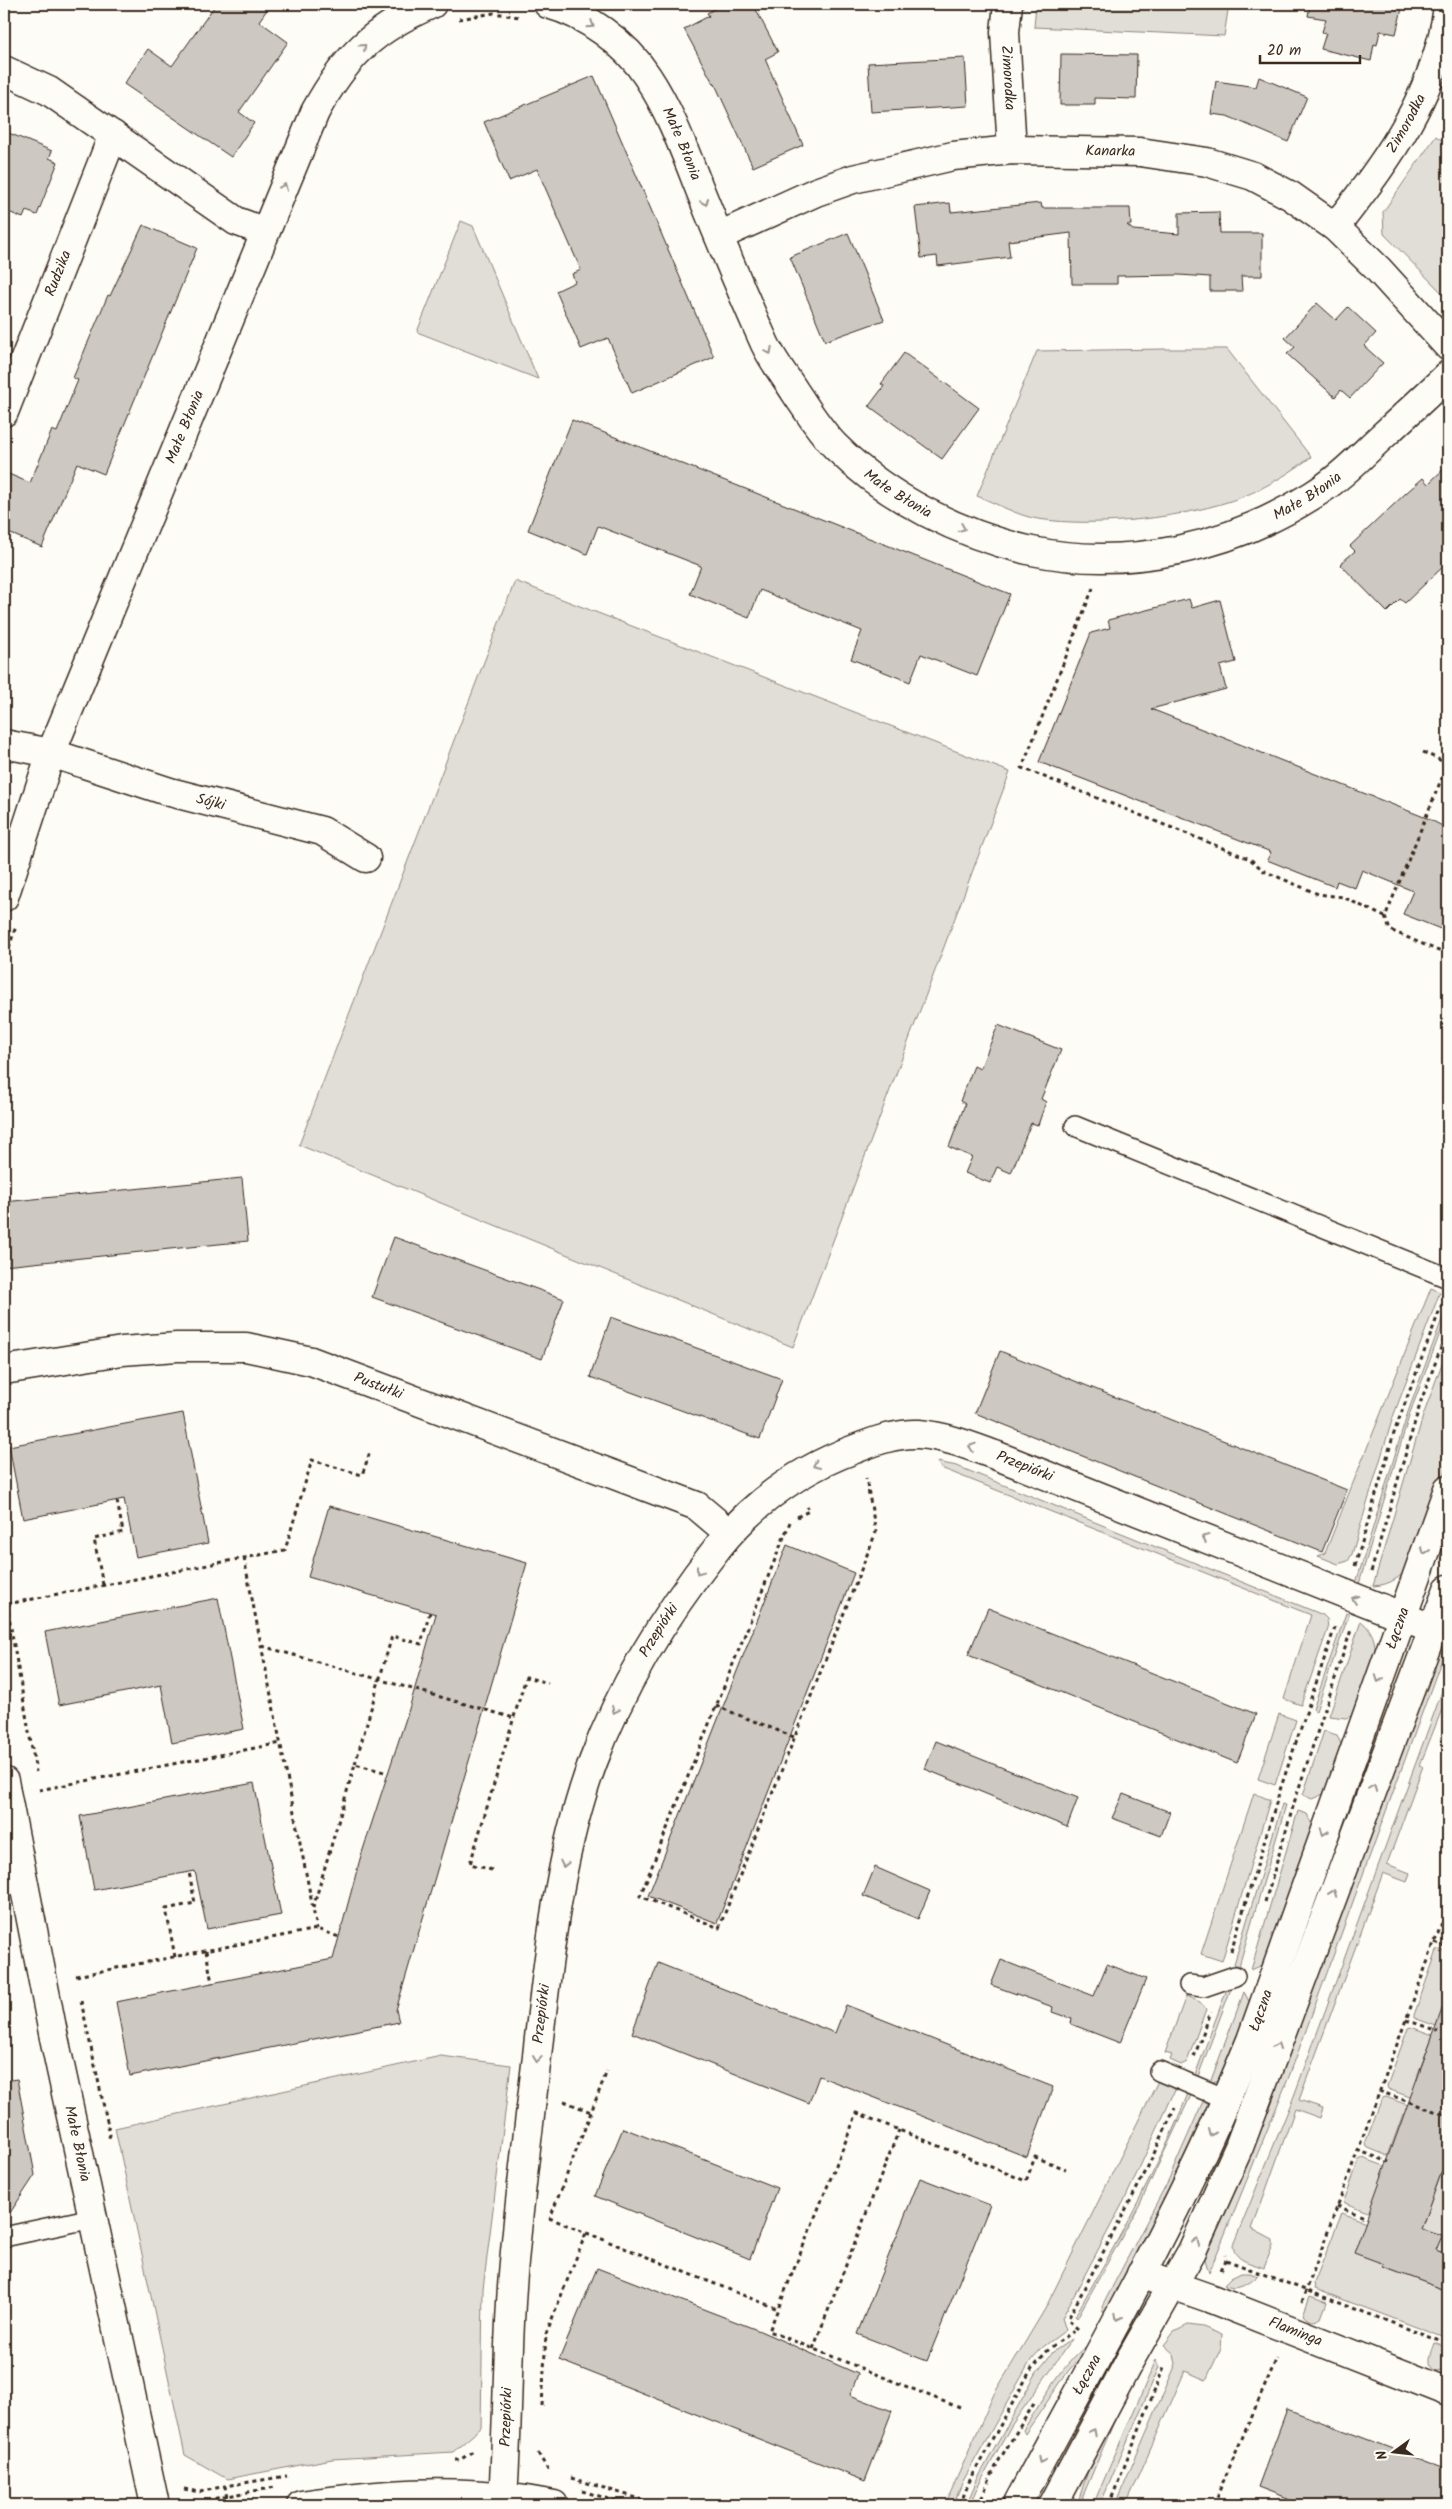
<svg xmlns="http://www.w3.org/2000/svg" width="1452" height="2509" viewBox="0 0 1452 2509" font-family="Kalam,sans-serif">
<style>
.green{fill:#e1ded7;stroke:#8e847a}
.building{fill:#cdc8c2;stroke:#3b2a1e}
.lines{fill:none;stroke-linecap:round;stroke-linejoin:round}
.lane-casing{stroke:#3b2a1e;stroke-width:22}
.street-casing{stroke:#3b2a1e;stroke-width:31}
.secondary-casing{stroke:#3b2a1e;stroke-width:31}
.path{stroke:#3b2a1e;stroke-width:3;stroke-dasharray:4 4;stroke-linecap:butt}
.lane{stroke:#fdfcf7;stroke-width:19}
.street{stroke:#fdfcf7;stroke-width:28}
.secondary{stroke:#fdfcf7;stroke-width:28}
.oneway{stroke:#9c938a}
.labels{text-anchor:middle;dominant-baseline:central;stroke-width:5;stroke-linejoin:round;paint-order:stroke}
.street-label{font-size:15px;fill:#3b2a1e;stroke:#fdfcf7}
</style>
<rect width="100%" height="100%" fill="#fdfcf7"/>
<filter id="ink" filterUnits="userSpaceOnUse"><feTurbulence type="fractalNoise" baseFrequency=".02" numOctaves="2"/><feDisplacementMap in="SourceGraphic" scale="10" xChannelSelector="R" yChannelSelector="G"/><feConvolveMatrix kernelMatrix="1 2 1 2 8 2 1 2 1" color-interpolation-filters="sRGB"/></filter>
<g filter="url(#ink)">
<!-- green -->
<path class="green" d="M 1036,4 L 1229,4 L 1224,36 L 1034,27 Z
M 1436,136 L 1448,145 L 1448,299 L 1384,234 L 1383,212 Z
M 461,221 L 473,226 L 538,379 L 417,332 Z
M 1166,349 L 1227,349 L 1311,457 C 1290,473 1267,487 1242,497 C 1186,518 1097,528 1038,519 C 1018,516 996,503 977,496 L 1037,351 Z
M 515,581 L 1010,772 L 793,1347 L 299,1145 Z
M 1431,1288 L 1440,1292 L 1393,1417 L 1352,1554 L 1348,1561 L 1338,1564 L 1318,1556 L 1325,1553 Z
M 1448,1303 L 1448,1312 L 1410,1413 L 1359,1584 L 1356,1583 L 1408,1412 Z
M 1448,1347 L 1448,1465 L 1412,1563 C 1401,1577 1391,1585 1373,1586 L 1423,1416 Z
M 937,1462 L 957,1466 L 1323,1615 L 1327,1619 L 1328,1629 L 1301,1705 L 1284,1699 L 1311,1615 L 941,1468 Z
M 1346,1613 L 1349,1614 L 1316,1711 L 1313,1709 Z
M 1448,1615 L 1448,1642 L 1290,2074 L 1209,2273 L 1204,2256 Z
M 1361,1621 C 1391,1644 1366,1686 1356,1714 L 1346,1718 L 1329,1716 Z
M 1448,1675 L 1448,1694 L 1420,1765 L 1423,1766 L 1387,1864 L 1410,1873 L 1407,1882 L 1383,1873 L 1299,2100 L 1323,2108 L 1320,2118 L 1295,2109 L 1252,2229 L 1273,2240 L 1273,2245 L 1264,2268 C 1251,2263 1234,2261 1233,2245 L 1294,2096 Z
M 1279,1714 L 1296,1720 L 1275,1785 L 1258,1779 Z
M 1324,1731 L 1337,1735 L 1343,1749 L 1328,1792 L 1312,1799 L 1303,1795 Z
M 1254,1793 L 1270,1800 L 1222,1961 L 1201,1954 Z
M 1282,1804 L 1286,1805 L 1239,1966 L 1234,1964 Z
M 1298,1811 L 1307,1814 L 1314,1829 L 1265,1964 L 1251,1970 Z
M 1441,1950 L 1448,1953 L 1448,2002 L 1439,2027 L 1414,2018 L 1414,2015 L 1437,1951 Z
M 1228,1986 L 1232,1986 L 1197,2079 L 1194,2078 Z
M 1244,1992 L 1250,2003 L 1222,2079 L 1210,2083 Z
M 1186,1996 L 1200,2002 L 1206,2009 L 1187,2062 L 1181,2065 L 1170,2060 L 1172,2055 L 1165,2053 Z
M 1411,2027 L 1433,2035 L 1417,2076 L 1448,2088 L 1448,2111 L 1388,2089 L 1387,2086 L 1408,2028 Z
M 441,2056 L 511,2065 L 483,2289 L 481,2428 L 453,2452 L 332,2459 L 227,2479 L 185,2455 L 115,2128 Z
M 1159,2079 L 1177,2086 L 1126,2197 L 1062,2318 L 1066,2330 L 1043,2347 L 1031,2360 L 963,2481 L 953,2505 L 945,2505 L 994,2394 L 1045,2309 Z
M 1189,2091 L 1192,2093 L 1140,2204 L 1077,2318 L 1075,2316 C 1116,2243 1159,2169 1189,2091 Z
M 1386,2097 L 1448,2120 L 1448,2141 L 1434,2136 L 1435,2126 L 1403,2114 L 1388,2156 L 1366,2147 L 1365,2144 L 1382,2098 Z
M 1204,2099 L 1210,2110 L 1108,2315 L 1103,2312 L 1102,2307 L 1107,2297 L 1168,2181 Z
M 1363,2158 L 1387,2167 L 1370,2213 L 1345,2203 L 1344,2201 L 1359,2160 Z
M 1445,2163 L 1448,2164 L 1448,2255 L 1436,2250 L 1441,2236 L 1421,2229 Z
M 1342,2213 L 1366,2222 L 1383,2267 L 1448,2291 L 1448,2339 L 1315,2289 L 1314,2283 Z
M 1241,2273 L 1250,2273 L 1258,2276 C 1249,2284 1236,2292 1224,2285 L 1231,2278 Z
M 1310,2296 L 1327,2302 L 1321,2318 C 1314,2323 1308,2321 1303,2315 Z
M 1188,2325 L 1203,2327 L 1222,2335 L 1221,2348 L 1206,2380 L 1185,2371 L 1126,2505 L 1115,2505 L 1176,2364 L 1174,2354 L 1164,2345 L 1174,2332 Z
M 1072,2339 L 1011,2426 L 976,2490 L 970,2505 L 966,2505 L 977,2480 L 1037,2372 L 1053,2352 Z
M 1435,2343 L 1448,2348 L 1448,2369 L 1437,2371 C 1425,2364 1431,2355 1435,2343 Z
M 1085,2347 L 1088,2349 L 1069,2370 L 1025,2434 L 1023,2430 C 1040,2405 1061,2366 1085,2347 Z
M 1156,2360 L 1159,2367 L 1100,2505 L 1093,2505 Z
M 1133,2377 L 1079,2505 L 1077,2505 L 1098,2440 Z"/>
<!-- building -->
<path class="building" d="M 216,4 L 271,4 L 259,21 L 288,42 L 239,112 L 254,123 L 231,157 L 124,84 L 148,49 L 172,66 Z
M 723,4 L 753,4 L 778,52 L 765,59 L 803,145 L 753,167 L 714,82 L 713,83 L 684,29 L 709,16 L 707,13 Z
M 1310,4 L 1403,4 L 1396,34 L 1380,31 L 1377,45 L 1374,44 L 1371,61 L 1321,49 L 1326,33 L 1322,32 L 1326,19 L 1308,16 Z
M 1061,54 L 1137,55 L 1136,99 L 1095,98 L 1095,105 L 1060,105 Z
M 965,58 L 968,106 L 871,112 L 868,63 Z
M 594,76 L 714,357 L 632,393 L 608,338 L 581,349 L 556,291 L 575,282 L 572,274 L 581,270 L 537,169 L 509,181 L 484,122 Z
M 1259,77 L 1307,97 L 1288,142 L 1227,116 L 1211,114 L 1216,81 L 1256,87 Z
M 4,131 L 52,151 L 49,158 L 58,162 L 37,215 L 26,211 L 23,218 L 4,210 Z
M 950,203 L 951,212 L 1041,203 L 1042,208 L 1130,208 L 1131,225 L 1127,225 L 1133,230 L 1179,234 L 1179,213 L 1219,212 L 1220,233 L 1262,233 L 1262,276 L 1241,276 L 1242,291 L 1210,291 L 1210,277 L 1179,275 L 1117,276 L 1117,284 L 1072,284 L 1071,233 L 1008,241 L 1010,257 L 938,266 L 937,256 L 921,258 L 915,207 Z
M 143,225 L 197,248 L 104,474 L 77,463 L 42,547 L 4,531 L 4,472 L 30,483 L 52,430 L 57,432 L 78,380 L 73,378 L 108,295 L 110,296 Z
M 848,233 L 884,320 L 825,341 L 790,257 Z
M 1317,303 L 1336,320 L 1348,307 L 1376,333 L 1364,346 L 1383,363 L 1350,398 L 1341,390 L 1335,397 L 1287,354 L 1295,347 L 1285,338 Z
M 904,353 L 979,408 L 942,459 L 869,406 L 884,386 L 881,384 Z
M 572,420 L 1010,594 L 977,676 L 921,654 L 910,682 L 851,659 L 862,631 L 760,590 L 749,618 L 690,594 L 701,566 L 598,526 L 587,554 L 528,530 Z
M 1448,465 L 1448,562 L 1405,603 L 1400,599 L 1387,612 L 1340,564 L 1355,551 L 1350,546 L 1406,493 L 1423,478 L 1428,484 Z
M 1189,599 L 1192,608 L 1220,600 L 1236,662 L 1220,666 L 1226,689 L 1151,709 L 1429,819 L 1448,829 L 1448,932 L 1403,914 L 1413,891 L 1362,870 L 1355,888 L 1337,881 L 1335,887 L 1267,860 L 1271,852 L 1039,762 L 1091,633 L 1110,628 L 1108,620 Z
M 998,1025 L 1061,1050 L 1041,1099 L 1046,1102 L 1038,1125 L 1031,1123 L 1011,1173 L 997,1167 L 990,1183 L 965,1173 L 972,1157 L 949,1147 L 965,1104 L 960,1101 L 974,1066 L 980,1069 Z
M 242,1178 L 248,1241 L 4,1266 L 4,1202 Z
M 394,1237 L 564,1299 L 542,1359 L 372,1297 Z
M 611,1317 L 782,1379 L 760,1439 L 590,1377 Z
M 1000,1351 L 1347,1490 L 1322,1552 L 975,1413 Z
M 183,1413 L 208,1543 L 136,1557 L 124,1499 L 23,1519 L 9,1446 Z
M 329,1506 L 527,1563 L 396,2010 L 399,2022 L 130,2076 L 116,2002 L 333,1959 L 360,1859 L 409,1709 L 436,1614 L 308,1577 Z
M 787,1545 L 854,1573 L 717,1923 L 648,1896 Z
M 218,1598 L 244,1729 L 172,1743 L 161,1685 L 59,1705 L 45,1632 Z
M 988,1608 L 1256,1714 L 1237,1763 L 968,1655 Z
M 936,1741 L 1078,1798 L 1067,1827 L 925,1769 Z
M 254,1783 L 281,1915 L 207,1929 L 195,1871 L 94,1890 L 80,1816 Z
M 1123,1794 L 1170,1812 L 1161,1836 L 1112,1818 Z
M 875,1867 L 930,1891 L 918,1919 L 863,1896 Z
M 1001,1960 L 1094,1996 L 1107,1964 L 1146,1979 L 1120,2043 L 1071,2024 L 1072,2019 L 1052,2012 L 1053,2007 L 991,1985 Z
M 658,1963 L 835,2033 L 846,2005 L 1053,2087 L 1027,2157 L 819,2076 L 809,2103 L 632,2033 Z
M 1445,2001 L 1448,2002 L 1448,2154 L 1421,2229 L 1442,2236 L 1436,2250 L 1448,2255 L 1448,2291 L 1383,2267 L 1384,2264 L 1354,2253 Z
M 17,2079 L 35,2175 L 4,2222 L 4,2081 Z
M 623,2128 L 777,2188 L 750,2259 L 595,2196 Z
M 920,2178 L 990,2205 L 927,2361 L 857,2334 Z
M 597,2268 L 760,2331 L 858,2374 L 850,2395 L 892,2411 L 865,2481 L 559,2360 Z
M 1287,2409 L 1448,2470 L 1448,2505 L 1305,2505 L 1258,2487 Z"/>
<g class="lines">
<!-- lane casing -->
<g class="lane-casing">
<path id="lane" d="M 1075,1126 L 1448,1278
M 1189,1985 L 1203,1987 L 1235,1976
M 1159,2071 L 1226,2099
M 4,2237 L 93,2218"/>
</g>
<!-- street casing -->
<g class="street-casing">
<g id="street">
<path id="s1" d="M 548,4 C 585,14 626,43 647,76 C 671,112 686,155 702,195 C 722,245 743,295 765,344 C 773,361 785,376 795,392 C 808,411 820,431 836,447 C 888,499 961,535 1032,551 C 1128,571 1231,547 1313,495 C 1336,481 1356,461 1375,443 C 1400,420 1424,398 1448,375"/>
<path id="s2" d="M 1008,4 L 1005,32 L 1012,150"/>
<path d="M 4,70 L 49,91 L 236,221 L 265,232"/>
<path id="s3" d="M 1335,227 C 1388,161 1437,92 1448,7"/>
<path id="s4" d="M 719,236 L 816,192 L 853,179 L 953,156 L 1012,150 L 1140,152 L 1207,162 L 1253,176 L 1291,196 L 1335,227 L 1378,269 L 1448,346"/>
<path id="s5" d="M 4,412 L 113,135"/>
<path id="s6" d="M 4,744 L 51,753 L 170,792 L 322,831 L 366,858"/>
<path id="s7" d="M 4,897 L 51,753 L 315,112 C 345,57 373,29 432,4"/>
<path id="s8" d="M 4,1370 L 122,1351 L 177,1347 L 246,1347 L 311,1361 L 697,1506 L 729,1533"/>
<path id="s9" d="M 4,1781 L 53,2033 L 155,2505"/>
<path id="s10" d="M 1141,2274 L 1209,2298 L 1448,2392"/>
<path id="s11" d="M 503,2497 C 508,2427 507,2357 512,2287 C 518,2204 530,2121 539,2038 C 550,1945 560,1851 593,1762 C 622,1684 667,1612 718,1547 C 755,1501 800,1469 855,1449 C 875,1441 897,1433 919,1434 C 945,1436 970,1446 995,1455 L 1434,1629"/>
<path d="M 301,2505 C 387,2492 468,2487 554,2505"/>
</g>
</g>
<!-- secondary casing -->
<g class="secondary-casing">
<g id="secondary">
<path id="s12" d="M 1017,2505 C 1075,2396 1137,2288 1191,2176 C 1213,2132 1232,2086 1251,2040 L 1448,1489"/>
<path d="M 1053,2505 L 1131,2358 L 1192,2251 L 1239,2147 L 1448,1589"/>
</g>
</g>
<!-- path -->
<path class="path" d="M 459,19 L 494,13 L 519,17
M 1093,588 L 1022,768 L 1250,859 L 1264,871 L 1318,894 L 1343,897 L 1385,917 L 1448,763
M 1423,752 L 1448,764
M 1385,917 L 1390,930 L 1448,955
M 4,963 L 16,926
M 797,1517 L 809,1511 L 807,1507
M 790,1522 L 640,1896 L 719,1928 L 876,1532 L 866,1478
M 244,1558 L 317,1929
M 1355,1566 L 1395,1430 L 1442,1304
M 1371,1572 L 1421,1401 L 1448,1329
M 103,1585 L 94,1539 L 123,1532 L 117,1501
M 4,1588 L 36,1772
M 7,1604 L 285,1550 L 312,1460 L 362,1475 L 370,1452
M 262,1646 L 514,1718
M 716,1706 L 794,1737
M 355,1764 L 392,1636 L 421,1644 L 430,1612
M 39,1790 L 281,1743
M 492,1870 L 470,1864 L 526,1677 L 548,1683
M 1265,1902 L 1295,1800 L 1351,1630
M 313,1908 L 355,1764 L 388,1773
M 1435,1943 L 1448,1948
M 206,1951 L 212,1983
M 1231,1951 L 1281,1787 L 1336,1624
M 175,1957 L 166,1909 L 195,1903 L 189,1872
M 76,1976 L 317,1929 L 339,1937
M 81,2001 L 110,2135 L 108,2139
M 1406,2020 L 1438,2031
M 1194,2057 L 1211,2012
M 1379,2091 L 1448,2116
M 564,2101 L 591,2112
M 1357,2150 L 1389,2162
M 1337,2206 L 1367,2218
M 552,2213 L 607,2071
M 549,2218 L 778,2309
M 1226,2260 L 1448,2344
M 1221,2270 L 1226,2260 L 1225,2255
M 1302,2302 L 1448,1906
M 1078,2329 L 1069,2321 L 1069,2317 L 1145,2173 L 1175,2108
M 813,2349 L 899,2130
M 542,2406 L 546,2334 L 586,2233
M 960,2408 L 769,2331 L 857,2113 L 1026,2181 L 1035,2157 L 1066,2169
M 538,2453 L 548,2470
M 455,2460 L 460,2460 L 473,2451
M 571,2478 L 660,2505
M 184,2489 L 200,2492 L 225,2486
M 582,2491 L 630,2505
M 212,2505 L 213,2499 L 217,2498 L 275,2487
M 228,2505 L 225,2486 L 287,2476
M 960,2505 L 969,2482 L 1032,2368 L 1050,2348 L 1074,2331
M 978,2505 L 998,2462 L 1035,2402
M 1109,2505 L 1164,2367
M 1213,2505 L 1277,2358"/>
<!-- lane -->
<use href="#lane" class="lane"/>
<!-- street -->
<use href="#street" class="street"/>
<!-- secondary -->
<use href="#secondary" class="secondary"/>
</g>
<!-- one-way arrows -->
<defs><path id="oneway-chevron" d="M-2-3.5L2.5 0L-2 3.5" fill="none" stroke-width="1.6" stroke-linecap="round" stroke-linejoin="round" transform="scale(1.25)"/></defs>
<g class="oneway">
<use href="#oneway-chevron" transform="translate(591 25) rotate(33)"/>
<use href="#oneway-chevron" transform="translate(363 47) rotate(-42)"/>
<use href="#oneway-chevron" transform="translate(284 187) rotate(-67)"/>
<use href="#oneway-chevron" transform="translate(705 202) rotate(68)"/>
<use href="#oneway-chevron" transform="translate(769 351) rotate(62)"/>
<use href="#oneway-chevron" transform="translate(962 528) rotate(22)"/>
<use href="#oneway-chevron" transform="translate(972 1447) rotate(-161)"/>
<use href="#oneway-chevron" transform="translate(816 1465) rotate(155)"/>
<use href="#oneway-chevron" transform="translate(1205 1538) rotate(-158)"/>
<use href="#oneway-chevron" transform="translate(1425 1551) rotate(110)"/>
<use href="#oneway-chevron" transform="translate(699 1571) rotate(127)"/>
<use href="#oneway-chevron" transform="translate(1355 1599) rotate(-160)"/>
<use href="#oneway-chevron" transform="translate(1379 1679) rotate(110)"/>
<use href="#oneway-chevron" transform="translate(615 1710) rotate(115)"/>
<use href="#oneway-chevron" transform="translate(1373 1788) rotate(-69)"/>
<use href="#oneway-chevron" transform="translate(1324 1832) rotate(109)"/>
<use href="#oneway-chevron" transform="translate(564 1864) rotate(102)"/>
<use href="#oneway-chevron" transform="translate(1333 1893) rotate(-70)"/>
<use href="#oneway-chevron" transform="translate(1277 2046) rotate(-70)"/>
<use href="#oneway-chevron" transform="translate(537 2059) rotate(97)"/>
<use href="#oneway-chevron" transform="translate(1211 2133) rotate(114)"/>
<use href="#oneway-chevron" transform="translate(1196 2242) rotate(-66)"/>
<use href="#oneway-chevron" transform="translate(1118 2317) rotate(118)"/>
<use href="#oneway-chevron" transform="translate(1093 2432) rotate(-62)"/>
<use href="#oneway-chevron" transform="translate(1041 2460) rotate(118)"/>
</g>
</g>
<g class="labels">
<!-- street labels -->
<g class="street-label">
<text stroke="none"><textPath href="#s2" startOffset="74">Zimorodka</textPath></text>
<text stroke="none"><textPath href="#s3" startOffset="126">Zimorodka</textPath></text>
<text stroke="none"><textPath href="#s1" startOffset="201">Małe Błonia</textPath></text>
<text stroke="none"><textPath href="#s4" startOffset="406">Kanarka</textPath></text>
<text stroke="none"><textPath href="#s5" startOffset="149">Rudzika</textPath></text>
<text stroke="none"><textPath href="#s7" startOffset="504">Małe Błonia</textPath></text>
<text stroke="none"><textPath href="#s1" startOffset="621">Małe Błonia</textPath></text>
<text stroke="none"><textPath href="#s1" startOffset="1056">Małe Błonia</textPath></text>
<text stroke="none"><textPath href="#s6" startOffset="215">Sójki</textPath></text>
<text stroke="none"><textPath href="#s8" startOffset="382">Pustułki</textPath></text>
<text stroke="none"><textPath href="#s11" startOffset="1340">Przepiórki</textPath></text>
<text stroke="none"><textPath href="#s12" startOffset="958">Łączna</textPath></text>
<text stroke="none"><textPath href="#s11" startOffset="890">Przepiórki</textPath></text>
<text stroke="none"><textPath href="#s12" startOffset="552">Łączna</textPath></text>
<text stroke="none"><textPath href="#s11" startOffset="485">Przepiórki</textPath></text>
<text stroke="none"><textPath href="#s9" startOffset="370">Małe Błonia</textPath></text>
<text stroke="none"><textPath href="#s10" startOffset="165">Flaminga</textPath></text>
<text stroke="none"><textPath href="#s12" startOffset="148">Łączna</textPath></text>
<text stroke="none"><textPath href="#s11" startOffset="80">Przepiórki</textPath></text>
</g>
</g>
<!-- margin -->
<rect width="1452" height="2509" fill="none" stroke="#fdfcf7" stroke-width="20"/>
<rect x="10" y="10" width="1432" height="2489" fill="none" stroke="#3b2a1e" stroke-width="2" filter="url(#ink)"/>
<!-- north arrow -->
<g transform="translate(1394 2452) rotate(255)" stroke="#fdfcf7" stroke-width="4" paint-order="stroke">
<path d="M0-4L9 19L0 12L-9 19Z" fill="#3b2a1e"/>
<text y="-8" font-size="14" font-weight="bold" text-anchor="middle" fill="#3b2a1e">N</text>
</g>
<!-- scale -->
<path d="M1260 55v8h100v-8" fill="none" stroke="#3b2a1e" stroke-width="2.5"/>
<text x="1267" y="55" font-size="15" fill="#3b2a1e" stroke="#fdfcf7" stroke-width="4" paint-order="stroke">20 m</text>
</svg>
